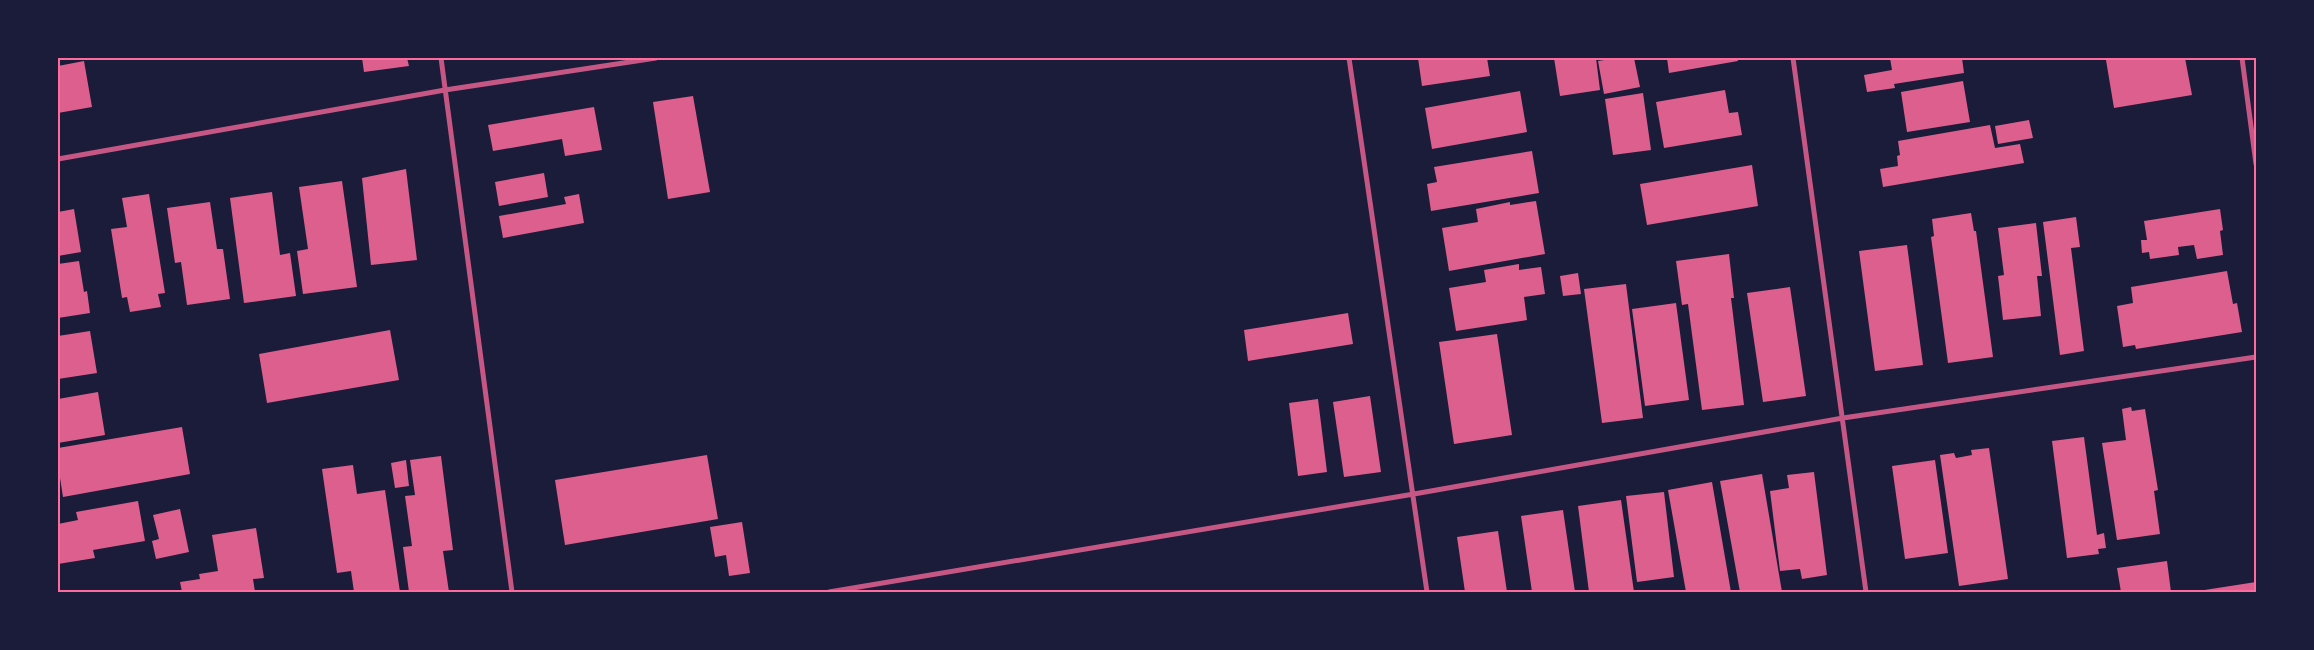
<svg xmlns="http://www.w3.org/2000/svg" width="2314" height="650" viewBox="0 0 2314 650" font-family="Jost,sans-serif">
<style>
.building{fill:#dd5f8e}
.lines{fill:none;stroke-linecap:round;stroke-linejoin:round}
.minor{stroke:#c65784;stroke-width:5}
.neatline{fill:none;stroke:#ff6b9d;stroke-width:2}
</style>
<rect width="100%" height="100%" fill="#1b1b3a"/>
<!-- building -->
<path class="building" d="M 362,58 L 407,58 L 409,66 L 364,72 Z
M 1418,58 L 1487,58 L 1490,76 L 1422,86 Z
M 1554,58 L 1596,58 L 1600,90 L 1560,96 Z
M 1617,58 L 1634,58 L 1640,87 L 1604,94 L 1598,61 Z
M 1667,58 L 1737,58 L 1738,61 L 1669,73 Z
M 1890,58 L 1962,58 L 1964,73 L 1894,84 L 1895,88 L 1867,92 L 1864,75 L 1892,70 Z
M 2123,58 L 2185,58 L 2192,95 L 2114,108 L 2106,60 Z
M 84,61 L 92,107 L 58,113 L 58,66 Z
M 1963,81 L 1970,122 L 1907,132 L 1901,92 Z
M 1725,90 L 1729,113 L 1738,112 L 1742,135 L 1664,148 L 1656,102 Z
M 1520,91 L 1527,132 L 1432,149 L 1425,108 Z
M 1643,93 L 1651,150 L 1613,155 L 1605,99 Z
M 693,96 L 710,192 L 668,199 L 653,102 Z
M 594,107 L 602,150 L 565,156 L 562,139 L 493,151 L 488,125 Z
M 2029,120 L 2033,138 L 1998,144 L 1995,126 Z
M 1990,125 L 1995,148 L 2020,144 L 2024,163 L 1883,187 L 1880,169 L 1898,166 L 1897,156 L 1900,155 L 1898,141 Z
M 1532,151 L 1539,193 L 1431,211 L 1427,184 L 1437,182 L 1434,167 Z
M 1752,165 L 1758,206 L 1647,225 L 1640,184 Z
M 406,169 L 417,260 L 371,265 L 362,178 Z
M 544,173 L 548,197 L 499,206 L 495,182 Z
M 342,181 L 357,287 L 303,294 L 297,251 L 308,249 L 299,187 Z
M 272,192 L 280,255 L 290,253 L 296,296 L 244,303 L 230,198 Z
M 149,194 L 165,293 L 158,294 L 161,307 L 130,312 L 127,297 L 122,298 L 111,229 L 127,227 L 122,198 Z
M 579,194 L 584,223 L 503,238 L 499,216 L 566,204 L 564,197 Z
M 1536,201 L 1545,254 L 1449,271 L 1442,228 L 1478,222 L 1476,209 L 1510,202 L 1510,205 Z
M 210,202 L 217,249 L 223,249 L 230,299 L 187,305 L 181,262 L 175,263 L 167,208 Z
M 74,209 L 81,252 L 58,256 L 58,212 Z
M 2220,209 L 2223,230 L 2220,231 L 2223,255 L 2197,259 L 2194,245 L 2178,247 L 2179,255 L 2150,259 L 2149,252 L 2142,253 L 2141,240 L 2147,240 L 2144,221 Z
M 1971,213 L 1974,231 L 1976,231 L 1993,357 L 1948,363 L 1931,237 L 1934,236 L 1932,219 Z
M 2076,217 L 2080,247 L 2071,248 L 2084,351 L 2060,355 L 2043,222 Z
M 2036,223 L 2042,276 L 2037,276 L 2041,316 L 2003,320 L 1998,276 L 2004,275 L 1998,228 Z
M 1907,245 L 1923,365 L 1875,371 L 1859,251 Z
M 1729,254 L 1734,298 L 1731,298 L 1744,405 L 1702,410 L 1688,304 L 1682,305 L 1676,261 Z
M 79,261 L 84,292 L 87,291 L 90,313 L 58,318 L 58,264 Z
M 1519,264 L 1519,270 L 1541,267 L 1545,294 L 1524,297 L 1527,320 L 1456,331 L 1449,288 L 1486,282 L 1484,270 Z
M 2227,271 L 2233,304 L 2237,303 L 2242,332 L 2136,349 L 2135,345 L 2123,347 L 2117,306 L 2133,303 L 2131,287 Z
M 1578,273 L 1581,294 L 1563,296 L 1560,276 Z
M 1626,284 L 1643,418 L 1602,423 L 1584,289 Z
M 1790,287 L 1806,396 L 1763,402 L 1747,293 Z
M 1676,303 L 1689,400 L 1645,406 L 1632,309 Z
M 1348,313 L 1353,344 L 1248,361 L 1244,330 Z
M 390,330 L 399,380 L 267,403 L 259,354 Z
M 90,331 L 97,373 L 58,379 L 58,336 Z
M 1497,334 L 1512,435 L 1454,444 L 1439,342 Z
M 98,392 L 105,435 L 58,443 L 58,399 Z
M 1370,396 L 1381,472 L 1344,477 L 1333,402 Z
M 1318,399 L 1327,472 L 1298,476 L 1289,403 Z
M 2131,407 L 2132,411 L 2145,409 L 2158,490 L 2154,491 L 2160,534 L 2117,540 L 2102,443 L 2126,440 L 2122,409 Z
M 182,427 L 190,474 L 63,497 L 58,465 L 58,448 Z
M 2084,437 L 2097,535 L 2104,533 L 2106,548 L 2098,549 L 2099,554 L 2067,558 L 2052,441 Z
M 1989,448 L 2008,579 L 1959,586 L 1940,455 L 1954,453 L 1956,458 L 1972,455 L 1971,450 Z
M 707,455 L 718,519 L 565,545 L 555,480 Z
M 441,456 L 453,550 L 443,551 L 449,592 L 409,592 L 403,547 L 412,546 L 405,496 L 415,495 L 410,460 Z
M 406,460 L 409,486 L 395,488 L 391,463 Z
M 1935,460 L 1948,553 L 1905,559 L 1892,466 Z
M 353,465 L 357,494 L 385,490 L 400,592 L 354,592 L 351,571 L 337,573 L 322,469 Z
M 1814,472 L 1827,575 L 1802,579 L 1800,569 L 1780,571 L 1770,491 L 1789,488 L 1787,475 Z
M 1762,474 L 1782,592 L 1740,592 L 1720,481 Z
M 1712,482 L 1731,592 L 1686,592 L 1668,490 Z
M 1664,492 L 1674,577 L 1637,582 L 1626,496 Z
M 1621,500 L 1634,592 L 1589,592 L 1578,506 Z
M 138,501 L 145,541 L 93,550 L 95,558 L 58,564 L 58,524 L 78,520 L 76,512 Z
M 180,509 L 189,552 L 156,559 L 152,541 L 159,539 L 153,515 Z
M 1563,510 L 1575,592 L 1532,592 L 1521,516 Z
M 742,522 L 750,573 L 729,576 L 726,555 L 715,557 L 710,527 Z
M 256,528 L 264,578 L 253,579 L 255,592 L 182,592 L 180,582 L 200,579 L 199,574 L 218,571 L 212,535 Z
M 1498,531 L 1507,592 L 1465,592 L 1457,537 Z
M 2167,561 L 2171,592 L 2121,592 L 2117,568 Z
M 2256,582 L 2256,592 L 2198,592 L 2198,591 Z"/>
<g class="lines">
<!-- minor -->
<path class="minor" d="M 441,58 L 512,592
M 1349,58 L 1427,592
M 1793,58 L 1866,592
M 2242,58 L 2256,164
M 58,159 L 445,90 L 656,58
M 829,592 L 1414,494 L 1843,418 L 2256,357"/>
</g>
<!-- border -->
<rect width="2314" height="650" fill="none" stroke="#1b1b3a" stroke-width="118"/>
<rect x="59" y="59" width="2196" height="532" class="neatline"/>
</svg>
